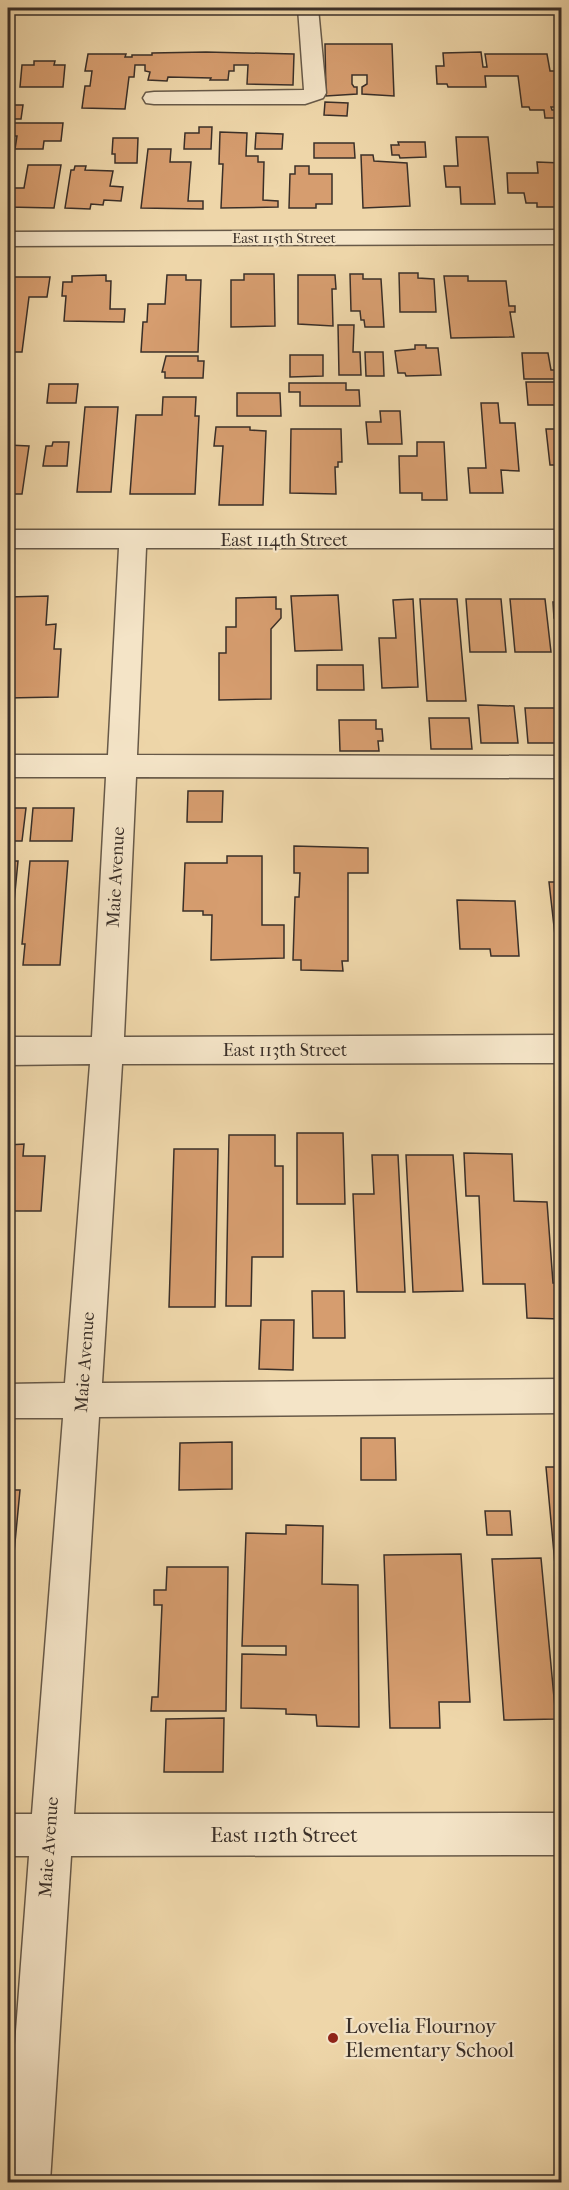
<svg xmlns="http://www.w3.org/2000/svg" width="569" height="2190" viewBox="0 0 569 2190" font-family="'IM FELL French Canon',serif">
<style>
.building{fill:#d69d6f;stroke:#3a2f28;stroke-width:1.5}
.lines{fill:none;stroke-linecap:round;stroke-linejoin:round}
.minor-casing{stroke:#675948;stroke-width:3}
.minor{fill:#f4e4c7;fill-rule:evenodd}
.poi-dot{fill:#8f2418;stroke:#f4e4c7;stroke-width:2}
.labels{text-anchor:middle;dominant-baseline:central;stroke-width:4.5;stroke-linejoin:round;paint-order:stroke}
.far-street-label{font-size:15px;fill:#3a2f28;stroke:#f4e4c7}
.street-label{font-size:18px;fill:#3a2f28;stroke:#f4e4c7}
.near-street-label{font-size:21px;fill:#3a2f28;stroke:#f4e4c7}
.near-poi-label{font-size:21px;fill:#3a2f28;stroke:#f4e4c7;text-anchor:start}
</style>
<rect width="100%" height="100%" fill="#eed6a9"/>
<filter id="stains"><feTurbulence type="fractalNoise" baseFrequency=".00333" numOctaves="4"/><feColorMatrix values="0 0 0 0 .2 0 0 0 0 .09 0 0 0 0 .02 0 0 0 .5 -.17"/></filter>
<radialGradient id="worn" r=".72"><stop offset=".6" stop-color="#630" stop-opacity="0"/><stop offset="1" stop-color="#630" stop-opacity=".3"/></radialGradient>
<!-- building -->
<path class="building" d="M 325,44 L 392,44 L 394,96 L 362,94 L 362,87 L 367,84 L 367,75 L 352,75 L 352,84 L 354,87 L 357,87 L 357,94 L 326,96 Z
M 206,52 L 294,54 L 293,85 L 247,84 L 248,65 L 234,65 L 234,71 L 229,71 L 228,80 L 210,80 L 211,78 L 168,77 L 167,81 L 148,80 L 150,72 L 145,71 L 145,65 L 135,65 L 134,77 L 129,77 L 125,109 L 82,108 L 85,86 L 90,86 L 92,71 L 85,71 L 88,54 L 126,54 L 125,57 L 132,57 L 132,55 L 152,55 L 152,53 Z
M 481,52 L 483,67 L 487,67 L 485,54 L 547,54 L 550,71 L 555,71 L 561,107 L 551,107 L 552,110 L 562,110 L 562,118 L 545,118 L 544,110 L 530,110 L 529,107 L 522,107 L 518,76 L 485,76 L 486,87 L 448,87 L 447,84 L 437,84 L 436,66 L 444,66 L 443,53 Z
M 34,61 L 55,61 L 54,65 L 65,65 L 63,87 L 20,87 L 22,65 L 34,65 Z
M 325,102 L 348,103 L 347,116 L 324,115 Z
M 11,105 L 23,105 L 21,119 L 9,119 Z
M 8,123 L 63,123 L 61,141 L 44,141 L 43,149 L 15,149 L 17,136 L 8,136 Z
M 199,127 L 212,127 L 211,149 L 184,149 L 185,133 L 199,133 Z
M 220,132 L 247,133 L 246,156 L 258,156 L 258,162 L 264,162 L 263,200 L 278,201 L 278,207 L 221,208 L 223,164 L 219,164 Z
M 256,133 L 283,134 L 282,149 L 255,149 Z
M 456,137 L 488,137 L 495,204 L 461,204 L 460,187 L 446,187 L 444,166 L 458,166 Z
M 113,138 L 138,138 L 137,163 L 115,163 L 115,154 L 112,154 Z
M 398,142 L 425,142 L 426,157 L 400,158 L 399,155 L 392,155 L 391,145 L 399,145 Z
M 314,143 L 354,143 L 355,158 L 314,158 Z
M 148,149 L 171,149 L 170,162 L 191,162 L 188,201 L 203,201 L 203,209 L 141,208 Z
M 361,155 L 373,155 L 374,161 L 407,163 L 410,206 L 363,208 Z
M 537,162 L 561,163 L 562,207 L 537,207 L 537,203 L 526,203 L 524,193 L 508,193 L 507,173 L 538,173 Z
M 28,165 L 61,165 L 54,208 L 8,207 L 8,188 L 24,188 Z
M 75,166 L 86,166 L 85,170 L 113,171 L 110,186 L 123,187 L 121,201 L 104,200 L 103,205 L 91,204 L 90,209 L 65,208 L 71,170 L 74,170 Z
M 295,166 L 309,166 L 309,174 L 332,174 L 332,204 L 316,204 L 316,208 L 289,208 L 290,174 L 295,174 Z
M 399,273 L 418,273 L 418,278 L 434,279 L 436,312 L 400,312 Z
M 244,274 L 274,274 L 275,326 L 231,327 L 231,280 L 244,280 Z
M 350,274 L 363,274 L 363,279 L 381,279 L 384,327 L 365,327 L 364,320 L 361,320 L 360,311 L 351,311 Z
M 106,275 L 106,281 L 111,281 L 110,309 L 125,309 L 124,322 L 64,321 L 66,296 L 62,296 L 63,282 L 72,282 L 72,276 Z
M 167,275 L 186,275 L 186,280 L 201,280 L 198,352 L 141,352 L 143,322 L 147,322 L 148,304 L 165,304 Z
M 298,275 L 335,275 L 336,289 L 332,289 L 333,326 L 298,324 Z
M 444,276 L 468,276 L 468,281 L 506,281 L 509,306 L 515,306 L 515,312 L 510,312 L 514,337 L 451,338 Z
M 9,277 L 50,277 L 47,297 L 29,297 L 22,352 L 8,352 Z
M 338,325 L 354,325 L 353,352 L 360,352 L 361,375 L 339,375 Z
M 415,345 L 426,345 L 426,348 L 438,348 L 441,375 L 406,376 L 405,373 L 398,373 L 395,351 L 415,349 Z
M 365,352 L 383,352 L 384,376 L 366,376 Z
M 522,353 L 548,353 L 551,370 L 561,370 L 562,379 L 524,379 Z
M 290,355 L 323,355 L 323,376 L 290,377 Z
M 166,356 L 198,356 L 198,361 L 204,361 L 203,378 L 165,378 L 165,372 L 162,372 Z
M 526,382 L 560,382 L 562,405 L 528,405 Z
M 289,383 L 346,383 L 346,390 L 359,390 L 360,406 L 300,406 L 300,392 L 289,392 Z
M 49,384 L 78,384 L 76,403 L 47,403 Z
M 237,393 L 280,393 L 281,416 L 237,416 Z
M 163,397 L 196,397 L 195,416 L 199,416 L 195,494 L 130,494 L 136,415 L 162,415 Z
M 481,403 L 498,403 L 500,423 L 515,423 L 519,471 L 501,470 L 503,493 L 470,493 L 468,468 L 486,468 Z
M 85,407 L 118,407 L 111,492 L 77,492 Z
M 380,411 L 400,411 L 402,444 L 368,444 L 366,422 L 381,422 Z
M 216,427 L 250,427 L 250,430 L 266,431 L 263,505 L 219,505 L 223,446 L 214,446 Z
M 291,429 L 341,429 L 342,462 L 338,462 L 338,467 L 335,467 L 336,494 L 290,493 Z
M 546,429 L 562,429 L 562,465 L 550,465 Z
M 53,442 L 69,442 L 67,466 L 43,466 L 46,446 L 52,446 Z
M 417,442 L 444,442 L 447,500 L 422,500 L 422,493 L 400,493 L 399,456 L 417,456 Z
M 8,445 L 29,446 L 22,494 L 8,494 Z
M 338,595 L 342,650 L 295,651 L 291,596 Z
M 48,596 L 46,625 L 56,624 L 54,649 L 61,649 L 58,697 L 8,698 L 11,627 L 8,627 L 8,597 Z
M 276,597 L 276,609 L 281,609 L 281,618 L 271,629 L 271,699 L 219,700 L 219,653 L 226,653 L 226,627 L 236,627 L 236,598 Z
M 413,599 L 418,687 L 382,688 L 379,638 L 396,638 L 393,600 Z
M 420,599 L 457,599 L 466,701 L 427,701 Z
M 466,599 L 501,599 L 506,652 L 470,652 Z
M 510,599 L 545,599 L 551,652 L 515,652 Z
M 553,602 L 562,602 L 562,618 L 554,618 Z
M 317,665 L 363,665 L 364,690 L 317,690 Z
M 478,705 L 514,706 L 518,743 L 481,743 Z
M 525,708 L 561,708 L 562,743 L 528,743 Z
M 429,718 L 469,718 L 472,749 L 431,749 Z
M 339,720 L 376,720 L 376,729 L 382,729 L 383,741 L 378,741 L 379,751 L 340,751 Z
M 188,791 L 223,791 L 222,822 L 187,822 Z
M 8,808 L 26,808 L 22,841 L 8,841 Z
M 33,808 L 74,808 L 72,841 L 30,841 Z
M 294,846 L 368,848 L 368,873 L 348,873 L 348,961 L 342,961 L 343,971 L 301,970 L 301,960 L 293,960 L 295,897 L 299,897 L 300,873 L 294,873 Z
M 227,856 L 262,856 L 262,925 L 284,925 L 284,958 L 211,960 L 212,915 L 203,915 L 203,911 L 183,911 L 185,863 L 227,863 Z
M 8,861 L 18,861 L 8,965 Z
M 30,861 L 68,861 L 60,965 L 23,965 L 25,944 L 22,944 Z
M 560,873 L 562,873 L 562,953 L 557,953 L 549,882 L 561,882 Z
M 457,900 L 515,901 L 519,956 L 491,956 L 490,949 L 460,949 Z
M 297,1133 L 343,1133 L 345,1204 L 297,1204 Z
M 229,1135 L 275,1135 L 275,1166 L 283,1166 L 283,1257 L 252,1257 L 251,1306 L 226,1306 Z
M 24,1144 L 23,1156 L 45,1156 L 41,1211 L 8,1211 L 8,1145 Z
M 174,1149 L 218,1149 L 215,1307 L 169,1307 Z
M 464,1153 L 512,1154 L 514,1201 L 547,1202 L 553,1283 L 560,1283 L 562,1319 L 527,1318 L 525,1284 L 483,1284 L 479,1196 L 466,1196 Z
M 372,1155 L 398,1155 L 405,1292 L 357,1292 L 353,1194 L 374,1194 Z
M 406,1155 L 453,1155 L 463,1291 L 413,1292 Z
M 312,1291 L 344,1291 L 345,1338 L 313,1338 Z
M 261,1320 L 294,1320 L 293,1370 L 259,1369 Z
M 361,1438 L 395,1438 L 396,1480 L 361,1480 Z
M 232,1442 L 232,1489 L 179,1490 L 180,1443 Z
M 546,1467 L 562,1467 L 562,1640 Z
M 8,1490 L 20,1490 L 12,1574 L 8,1574 Z
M 485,1511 L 510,1511 L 512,1535 L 487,1535 Z
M 286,1525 L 323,1526 L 322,1584 L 358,1585 L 359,1727 L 317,1726 L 316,1715 L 286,1714 L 286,1709 L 241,1708 L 242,1654 L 286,1655 L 286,1646 L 242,1646 L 246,1533 L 286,1534 Z
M 461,1554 L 470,1702 L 439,1702 L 440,1728 L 390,1728 L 384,1555 Z
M 541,1558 L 556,1719 L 504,1720 L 492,1559 Z
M 167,1567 L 228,1567 L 226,1711 L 151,1711 L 152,1697 L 158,1697 L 162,1605 L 154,1605 L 154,1590 L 166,1590 Z
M 224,1718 L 223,1772 L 164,1772 L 166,1719 Z"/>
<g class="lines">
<!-- minor casing -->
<g class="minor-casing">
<path id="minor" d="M 298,8 L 318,8 L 326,93 L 323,98 L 305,104 L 154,104 L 146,103 L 143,98 L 146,93 L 154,92 L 304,90 Z
M 562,230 L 562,244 L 8,246 L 8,232 Z
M 8,530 L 562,530 L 562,548 L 146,548 L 137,755 L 562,756 L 562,778 L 136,777 L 124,1037 L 562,1035 L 562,1063 L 122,1064 L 102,1383 L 562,1379 L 562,1413 L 99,1417 L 74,1814 L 562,1813 L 562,1855 L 71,1856 L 50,2182 L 8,2182 L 8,2139 L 29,1856 L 8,1856 L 8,1814 L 32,1814 L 63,1418 L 8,1418 L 8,1384 L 65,1383 L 90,1064 L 8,1065 L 8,1037 L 92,1037 L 106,777 L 8,777 L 8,755 L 108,755 L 119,548 L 8,548 Z"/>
</g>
<!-- minor -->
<use href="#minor" class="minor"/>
</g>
<!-- markers -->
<circle class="poi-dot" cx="333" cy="2038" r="6"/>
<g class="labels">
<!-- far-street labels -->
<g class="far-street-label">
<text x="284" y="238">East 115th Street</text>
</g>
<!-- street labels -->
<g class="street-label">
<text x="284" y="540">East 114th Street</text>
<text transform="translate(116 877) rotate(-87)">Maie Avenue</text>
<text x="285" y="1050">East 113th Street</text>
<text transform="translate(85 1362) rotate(-86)">Maie Avenue</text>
<text transform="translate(49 1847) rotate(-86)">Maie Avenue</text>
</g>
<!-- near-street labels -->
<g class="near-street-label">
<text x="284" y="1835">East 112th Street</text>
</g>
<!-- near-poi labels -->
<g class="near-poi-label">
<text x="345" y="2026">Lovelia Flournoy<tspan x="345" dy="24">Elementary School</tspan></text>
</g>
</g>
<!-- margin -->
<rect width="569" height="2190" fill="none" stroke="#eed6a9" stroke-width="30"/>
<rect x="9" y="9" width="551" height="2172" fill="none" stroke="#3a2f28" stroke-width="3"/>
<rect x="15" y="15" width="539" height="2160" fill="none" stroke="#3a2f28" stroke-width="1.5"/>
<rect width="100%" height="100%" filter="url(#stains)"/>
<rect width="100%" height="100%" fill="url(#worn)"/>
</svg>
